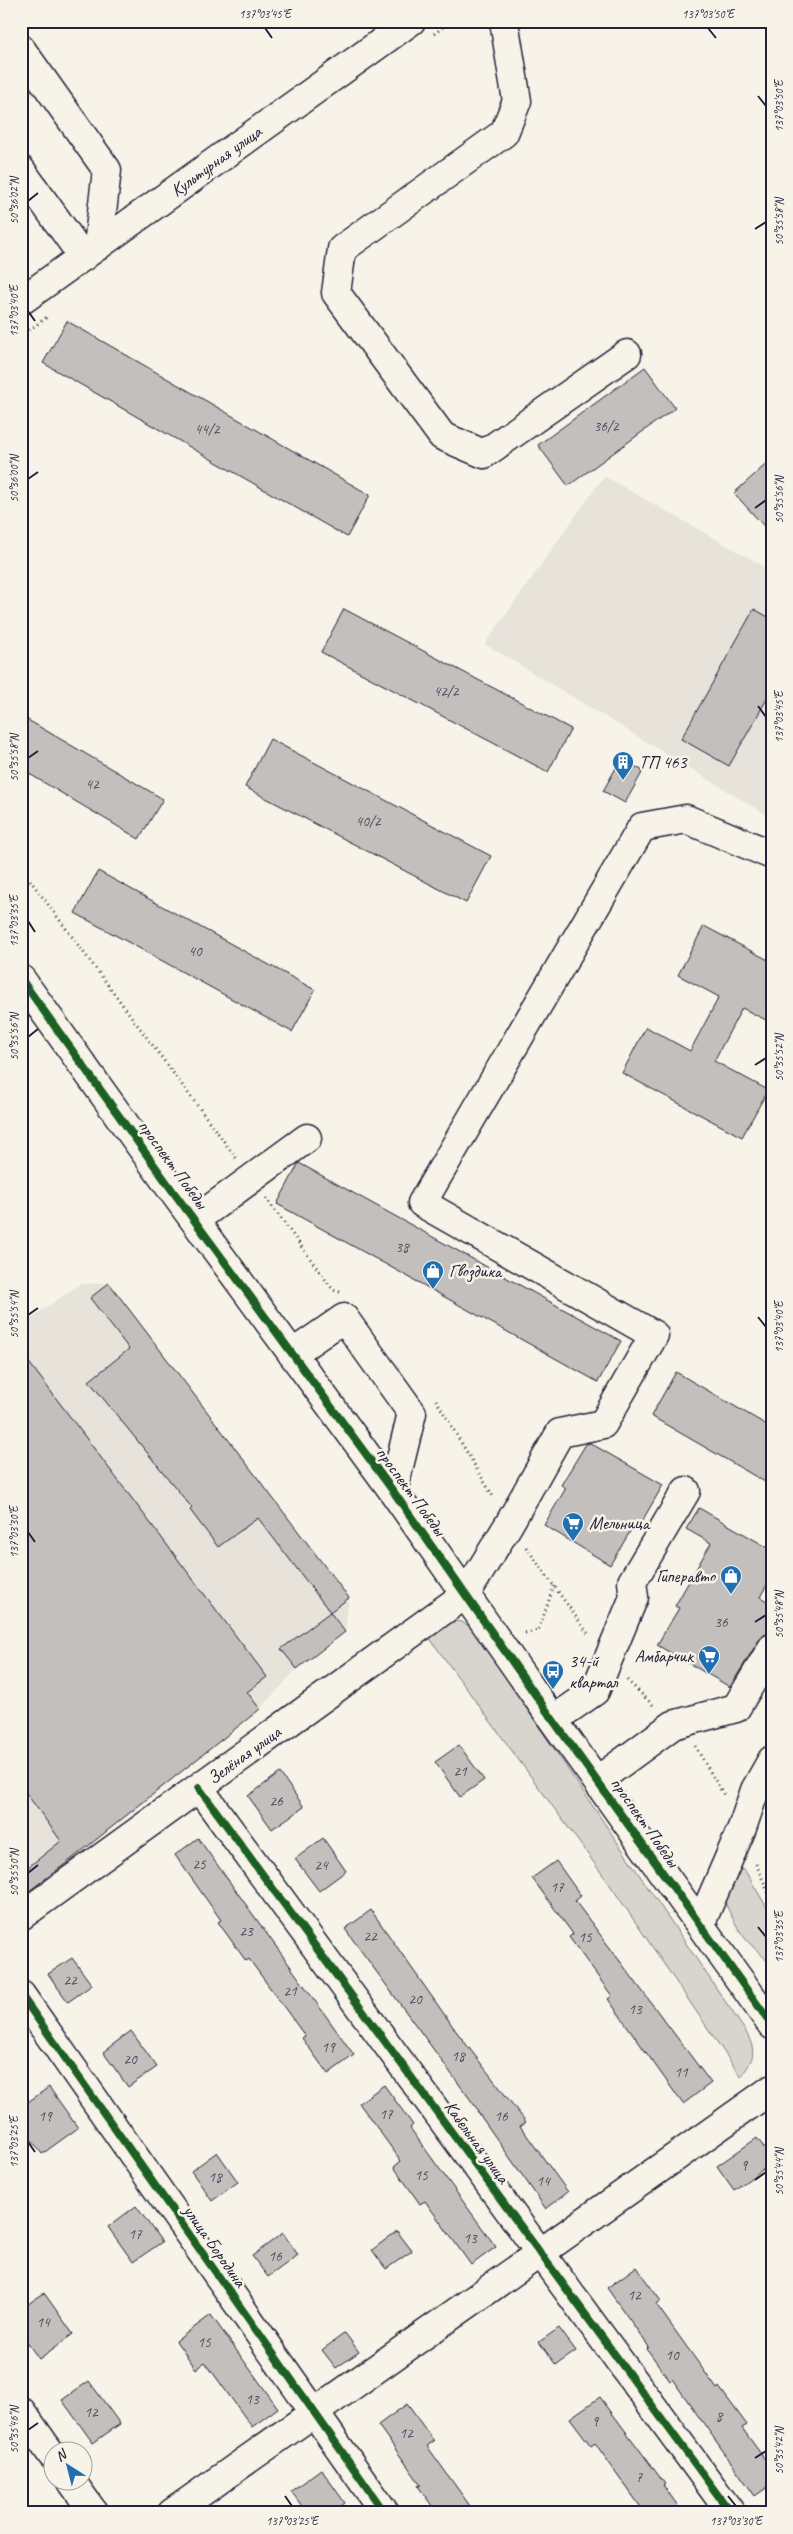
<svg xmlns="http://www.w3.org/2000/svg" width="793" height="2534" viewBox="0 0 793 2534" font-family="Caveat,sans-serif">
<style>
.built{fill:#e7e3db}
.green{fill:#d8d5cf;stroke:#7d7c85}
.building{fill:#c2bfbd;stroke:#22223b}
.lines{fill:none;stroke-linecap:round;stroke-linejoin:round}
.minor-casing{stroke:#22223b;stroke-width:31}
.path{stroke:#22223b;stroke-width:3;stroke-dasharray:1 4;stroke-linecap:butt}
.minor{stroke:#f7f3e8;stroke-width:28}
.cycleway-casing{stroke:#f7f3e8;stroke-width:11}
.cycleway{stroke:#1b5e20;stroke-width:8}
.ticks{fill:none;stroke:#22223b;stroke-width:2}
.labels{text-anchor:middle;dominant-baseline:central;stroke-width:5;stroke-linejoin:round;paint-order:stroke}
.number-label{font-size:15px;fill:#4a495c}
.street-label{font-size:18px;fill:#22223b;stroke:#f7f3e8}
.poi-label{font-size:18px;fill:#22223b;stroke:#f7f3e8;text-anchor:start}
.neatline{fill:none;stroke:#22223b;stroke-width:2}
.ticks-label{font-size:12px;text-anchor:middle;fill:#22223b}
</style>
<rect width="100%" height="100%" fill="#f7f3e8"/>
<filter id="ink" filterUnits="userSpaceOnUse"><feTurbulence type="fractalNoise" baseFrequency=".02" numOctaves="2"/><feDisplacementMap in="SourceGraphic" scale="10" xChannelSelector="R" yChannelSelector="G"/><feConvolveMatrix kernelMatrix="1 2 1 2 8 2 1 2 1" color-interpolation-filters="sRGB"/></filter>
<g filter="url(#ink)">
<!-- built -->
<path class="built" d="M 604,476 L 772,571 L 772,818 L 485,644 Z
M 109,1283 L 349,1598 L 345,1632 L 297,1669 L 260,1709 L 21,1900 L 21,1325 L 80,1284 Z"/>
<!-- green -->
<path class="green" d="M 454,1621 L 462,1622 L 472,1628 L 746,2032 C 757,2053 754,2058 741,2077 L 608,1882 L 428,1636 L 444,1625 Z
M 744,1869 L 772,1916 L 772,1971 C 768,1957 753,1949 744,1937 C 736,1926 730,1913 724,1901 L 730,1875 Z"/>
<!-- building -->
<path class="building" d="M 67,321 L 370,495 L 347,537 L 43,363 Z
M 645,367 L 675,408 L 568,486 L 538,445 Z
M 772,459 L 772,535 L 734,493 Z
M 344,609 L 571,729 L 548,772 L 321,652 Z
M 754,609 L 772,619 L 772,690 L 729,766 L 681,739 Z
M 21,716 L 163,799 L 139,839 L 21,769 Z
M 270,739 L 491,856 L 466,903 L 245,787 Z
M 621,759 L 643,771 L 625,803 L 603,791 Z
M 98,871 L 315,990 L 292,1032 L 75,913 Z
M 704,926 L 772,962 L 772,1023 L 742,1008 L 714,1061 L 768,1090 L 742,1137 L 622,1073 L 646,1027 L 690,1051 L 719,997 L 678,975 Z
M 299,1163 L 621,1341 L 598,1382 L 277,1204 Z
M 109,1283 L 349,1598 L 330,1612 L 258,1518 L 218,1547 L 190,1510 L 192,1508 L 89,1381 L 129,1349 L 90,1298 Z
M 21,1352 L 267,1677 L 247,1692 L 260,1709 L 68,1862 L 21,1897 L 21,1873 L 61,1841 L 21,1786 Z
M 676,1372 L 772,1428 L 772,1486 L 651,1416 Z
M 590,1443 L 663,1485 L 638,1528 L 634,1525 L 610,1565 L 544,1525 L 566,1488 L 561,1485 L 586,1444 Z
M 699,1508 L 772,1550 L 772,1576 L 760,1597 L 772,1604 L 772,1632 L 764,1635 L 759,1640 L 730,1687 L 657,1645 L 679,1608 L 675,1606 L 711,1543 L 686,1529 Z
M 330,1612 L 345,1632 L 297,1669 L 281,1649 Z
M 459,1745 L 484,1780 L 460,1797 L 435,1762 Z
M 280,1773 L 304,1807 L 272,1829 L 248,1796 Z
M 198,1838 L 354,2055 L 328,2074 L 302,2038 L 305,2036 L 249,1959 L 246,1961 L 218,1922 L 221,1920 L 175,1855 Z
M 323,1838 L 346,1871 L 319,1891 L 295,1859 Z
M 556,1861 L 581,1896 L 575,1901 L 711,2083 L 683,2104 L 608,1999 L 612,1996 L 569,1937 L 573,1934 L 532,1878 Z
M 371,1910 L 456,2031 L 526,2122 L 520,2126 L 568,2192 L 546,2209 L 477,2111 L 478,2110 L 345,1929 Z
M 72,1958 L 92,1985 L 68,2002 L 48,1974 Z
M 131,2031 L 157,2067 L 128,2087 L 103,2052 Z
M 384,2085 L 413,2125 L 410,2128 L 496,2247 L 471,2265 L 425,2201 L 420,2204 L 394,2167 L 401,2161 L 359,2103 Z
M 49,2087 L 78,2128 L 42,2154 L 21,2126 L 21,2107 Z
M 757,2138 L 772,2158 L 772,2163 L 734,2190 L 717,2166 Z
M 217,2152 L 238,2182 L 212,2201 L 191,2171 Z
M 136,2206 L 162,2242 L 133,2262 L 108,2227 Z
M 397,2231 L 412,2251 L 386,2269 L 372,2250 Z
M 283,2233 L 298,2255 L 268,2277 L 252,2256 Z
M 636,2267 L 661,2301 L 656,2304 L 717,2389 L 719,2387 L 747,2425 L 742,2428 L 772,2469 L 772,2484 L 755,2496 L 672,2379 L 670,2381 L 647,2349 L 649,2347 L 607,2288 Z
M 44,2293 L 73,2334 L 39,2359 L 21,2334 L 21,2309 Z
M 211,2315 L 278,2408 L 252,2427 L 205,2362 L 196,2369 L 176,2341 Z
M 559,2328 L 576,2351 L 556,2365 L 539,2342 Z
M 345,2333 L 359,2352 L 336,2368 L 322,2350 Z
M 89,2381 L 120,2424 L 93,2443 L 62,2400 Z
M 600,2397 L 665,2484 L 663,2485 L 683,2513 L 645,2513 L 595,2443 L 591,2446 L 570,2418 Z
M 407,2404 L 434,2441 L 427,2446 L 475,2513 L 437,2513 L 418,2486 L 421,2485 L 378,2425 Z
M 321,2469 L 345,2503 L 331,2513 L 307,2513 L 291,2491 Z"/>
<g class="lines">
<!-- minor casing -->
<g class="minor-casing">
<path id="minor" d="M 504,21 L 517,101 L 504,133 L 342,249 L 336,293 L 442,436 L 484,454 L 627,354
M 21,49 L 107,170 L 98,246
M 21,170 L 83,257
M 21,301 L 411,21
M 21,979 L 172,1190 L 393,1491 L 553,1720 L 772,2025
M 195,1220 L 307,1138
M 292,1354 L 344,1318 L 412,1413 L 393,1491
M 553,1720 L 595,1691 L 634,1597 L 632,1582 L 686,1491
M 598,1780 L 673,1725 L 736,1708 L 772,1648
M 199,1788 L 731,2513
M 21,1916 L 466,1594 L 509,1524 L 560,1433 L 603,1424 L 654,1335 L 422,1203 L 642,827 L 686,819 L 772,855
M 700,1925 L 742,1828 L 755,1790 L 772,1760
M 21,1995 L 385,2513
M 21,2411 L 52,2455
M 72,2482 L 94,2513
M 172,2513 L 772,2089"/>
</g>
<!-- path -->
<path class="path" d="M 434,34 L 451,21
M 21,336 L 47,317
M 21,868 L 237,1159
M 266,1198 L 333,1290 L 340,1292
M 436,1400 L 494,1498
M 526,1547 L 589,1635
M 525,1633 L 538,1631 L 554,1586
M 627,1680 L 655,1707
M 695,1746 L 725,1797
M 756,1864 L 772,1901"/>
<!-- minor -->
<use href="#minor" class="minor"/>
<!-- cycleway casing -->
<g class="cycleway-casing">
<path id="cycleway" d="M 21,979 L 172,1190 L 393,1491 L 553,1720 L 772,2025
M 199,1788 L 731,2513
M 21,1995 L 385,2513"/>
</g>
<!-- cycleway -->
<use href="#cycleway" class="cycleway"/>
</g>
</g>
<!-- ticks -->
<path class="ticks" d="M 265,28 L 272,38M 708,28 L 716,38M 758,96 L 766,106M 28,201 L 38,193M 755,229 L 766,222M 28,311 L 35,321M 28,479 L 38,472M 755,508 L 766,500M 758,706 L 766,717M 28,758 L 38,751M 28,921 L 35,932M 28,1037 L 38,1029M 755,1065 L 766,1058M 28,1315 L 38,1308M 758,1317 L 766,1327M 28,1532 L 35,1542M 755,1622 L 766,1615M 28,1873 L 38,1865M 758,1927 L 766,1937M 28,2142 L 35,2152M 755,2180 L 766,2172M 28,2430 L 38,2423M 755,2458 L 766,2451M 285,2496 L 292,2506M 728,2496 L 736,2506"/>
<!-- icons -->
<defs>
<g id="building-pin" transform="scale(1.125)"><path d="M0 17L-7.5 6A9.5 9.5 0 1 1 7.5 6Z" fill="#1f6fb2" stroke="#f7f3e8"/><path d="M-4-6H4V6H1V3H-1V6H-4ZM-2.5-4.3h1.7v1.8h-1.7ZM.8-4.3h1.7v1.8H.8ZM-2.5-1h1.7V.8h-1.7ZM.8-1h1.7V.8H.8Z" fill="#fff"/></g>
<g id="shop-pin" transform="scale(1.125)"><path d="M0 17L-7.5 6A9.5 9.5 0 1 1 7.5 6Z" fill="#1f6fb2" stroke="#f7f3e8"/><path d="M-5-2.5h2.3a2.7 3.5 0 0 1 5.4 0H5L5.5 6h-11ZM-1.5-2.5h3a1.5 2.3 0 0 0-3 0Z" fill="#fff"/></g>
<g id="supermarket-pin" transform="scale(1.125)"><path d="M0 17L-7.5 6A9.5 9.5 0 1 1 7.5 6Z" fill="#1f6fb2" stroke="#f7f3e8"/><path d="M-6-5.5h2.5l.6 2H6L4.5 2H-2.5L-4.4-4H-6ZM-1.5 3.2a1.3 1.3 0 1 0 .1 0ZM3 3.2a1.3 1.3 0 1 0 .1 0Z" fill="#fff"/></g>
<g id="bus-pin" transform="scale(1.125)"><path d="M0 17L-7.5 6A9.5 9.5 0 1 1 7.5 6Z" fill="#1f6fb2" stroke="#f7f3e8"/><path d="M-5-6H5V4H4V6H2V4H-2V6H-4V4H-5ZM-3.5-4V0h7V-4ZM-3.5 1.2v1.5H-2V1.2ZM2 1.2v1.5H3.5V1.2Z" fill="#fff"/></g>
</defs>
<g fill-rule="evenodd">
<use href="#building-pin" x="623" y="762"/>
<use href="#shop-pin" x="433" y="1271"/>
<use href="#supermarket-pin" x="573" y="1523"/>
<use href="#shop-pin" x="731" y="1576"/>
<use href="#supermarket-pin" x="709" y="1656"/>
<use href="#bus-pin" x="553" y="1671"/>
</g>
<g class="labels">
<!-- number labels -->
<g class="number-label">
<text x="606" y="426">36/2</text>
<text x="207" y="429">44/2</text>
<text x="446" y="691">42/2</text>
<text x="92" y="784">42</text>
<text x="368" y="821">40/2</text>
<text x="195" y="951">40</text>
<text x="402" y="1247">38</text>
<text x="721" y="1622">36</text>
<text x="460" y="1771">21</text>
<text x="276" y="1801">26</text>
<text x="199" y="1864">25</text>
<text x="321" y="1865">24</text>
<text x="557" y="1887">17</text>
<text x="246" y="1931">23</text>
<text x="370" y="1936">22</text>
<text x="585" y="1937">15</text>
<text x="70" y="1980">22</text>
<text x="290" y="1991">21</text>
<text x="415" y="1999">20</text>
<text x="635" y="2009">13</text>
<text x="328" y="2047">19</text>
<text x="458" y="2056">18</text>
<text x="130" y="2059">20</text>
<text x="681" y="2072">11</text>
<text x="386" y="2114">17</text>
<text x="45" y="2116">19</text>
<text x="501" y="2116">16</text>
<text x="744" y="2165">9</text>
<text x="421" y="2175">15</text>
<text x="215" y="2177">18</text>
<text x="543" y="2181">14</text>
<text x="135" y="2234">17</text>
<text x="470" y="2238">13</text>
<text x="275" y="2256">16</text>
<text x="634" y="2295">12</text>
<text x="43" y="2322">14</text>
<text x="204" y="2342">15</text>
<text x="672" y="2355">10</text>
<text x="252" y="2399">13</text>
<text x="91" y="2412">12</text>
<text x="719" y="2416">8</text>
<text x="595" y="2421">9</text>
<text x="406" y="2433">12</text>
<text x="639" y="2477">7</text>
</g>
<!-- street labels -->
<g class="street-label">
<text transform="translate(216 161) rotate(-36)">Культурная улица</text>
<text transform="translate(173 1164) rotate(54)">проспект Победы</text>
<text transform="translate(411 1491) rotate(54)">проспект Победы</text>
<text transform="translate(244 1755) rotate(-36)">Зелёная улица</text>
<text transform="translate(645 1822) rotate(55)">проспект Победы</text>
<text transform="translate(477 2142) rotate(54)">Кабельная улица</text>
<text transform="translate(215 2246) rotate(55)">улица Бородина</text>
</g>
<!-- poi labels -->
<g class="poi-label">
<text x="639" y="762">ТП 463</text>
<text x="449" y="1271">Гвоздика</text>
<text x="589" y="1523">Мельница</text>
<text x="715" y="1576" text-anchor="end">Гиперавто</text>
<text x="693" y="1656" text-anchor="end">Амбарчик</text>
<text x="569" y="1661">34-й<tspan x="569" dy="21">квартал</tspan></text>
</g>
</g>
<!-- margin -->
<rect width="793" height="2534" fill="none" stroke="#f7f3e8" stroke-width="55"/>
<!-- north arrow -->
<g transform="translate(68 2466) rotate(324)"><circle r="24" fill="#f7f3e8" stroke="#a29fa3"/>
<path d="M0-4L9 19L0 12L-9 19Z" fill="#1f6fb2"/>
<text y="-8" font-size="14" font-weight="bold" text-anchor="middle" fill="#22223b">N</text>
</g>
<rect x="28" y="28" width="738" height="2478" class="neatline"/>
<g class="ticks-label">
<text x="265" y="18">137°03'45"E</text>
<text x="708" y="18">137°03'50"E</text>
<text transform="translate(779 106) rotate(-90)" y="4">137°03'50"E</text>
<text transform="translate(14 201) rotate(-90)" y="4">50°36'02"N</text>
<text transform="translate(779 222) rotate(-90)" y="4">50°35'58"N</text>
<text transform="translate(14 311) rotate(-90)" y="4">137°03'40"E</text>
<text transform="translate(14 479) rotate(-90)" y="4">50°36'00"N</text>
<text transform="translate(779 500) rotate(-90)" y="4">50°35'56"N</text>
<text transform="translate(779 717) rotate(-90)" y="4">137°03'45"E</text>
<text transform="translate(14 758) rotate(-90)" y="4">50°35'58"N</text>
<text transform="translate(14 921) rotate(-90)" y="4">137°03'35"E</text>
<text transform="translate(14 1037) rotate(-90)" y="4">50°35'56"N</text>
<text transform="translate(779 1058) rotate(-90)" y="4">50°35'52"N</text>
<text transform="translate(14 1315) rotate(-90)" y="4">50°35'54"N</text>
<text transform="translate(779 1327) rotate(-90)" y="4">137°03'40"E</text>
<text transform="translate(14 1532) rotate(-90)" y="4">137°03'30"E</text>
<text transform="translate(779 1615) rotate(-90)" y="4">50°35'48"N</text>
<text transform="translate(14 1873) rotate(-90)" y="4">50°35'50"N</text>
<text transform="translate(779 1937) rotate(-90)" y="4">137°03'35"E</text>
<text transform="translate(14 2142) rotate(-90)" y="4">137°03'25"E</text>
<text transform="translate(779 2172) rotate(-90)" y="4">50°35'44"N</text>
<text transform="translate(14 2430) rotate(-90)" y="4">50°35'46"N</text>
<text transform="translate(779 2451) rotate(-90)" y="4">50°35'42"N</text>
<text x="292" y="2525">137°03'25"E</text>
<text x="736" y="2525">137°03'30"E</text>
</g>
</svg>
